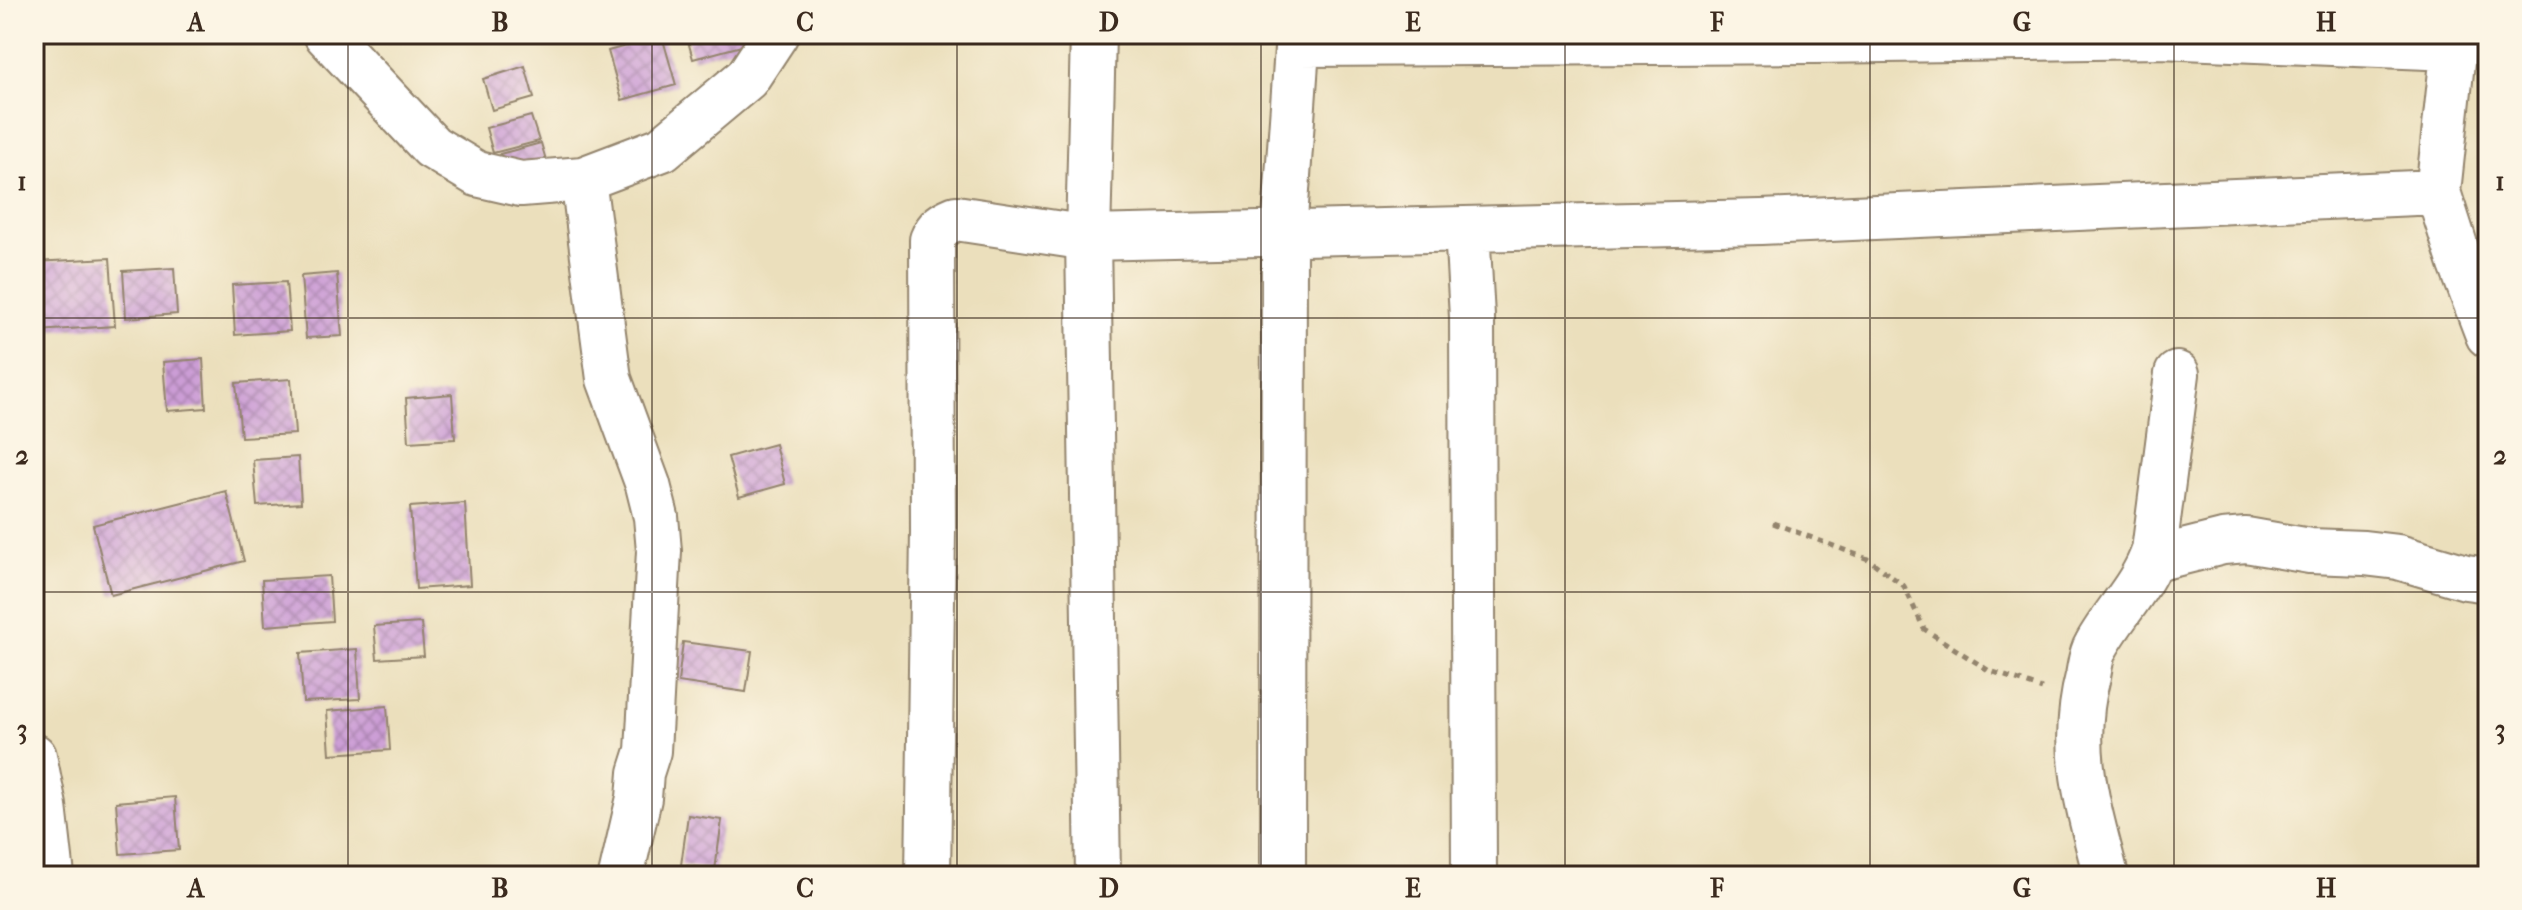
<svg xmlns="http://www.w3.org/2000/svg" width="2522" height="910" viewBox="0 0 2522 910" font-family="'IM FELL French Canon',serif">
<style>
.building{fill:url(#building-cross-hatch)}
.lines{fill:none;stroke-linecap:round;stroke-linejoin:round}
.minor-casing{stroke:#93846d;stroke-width:48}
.path{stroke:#93846d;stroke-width:5;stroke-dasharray:6 6;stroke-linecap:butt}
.minor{stroke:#fff;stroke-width:44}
.grid{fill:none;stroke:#3b2a1e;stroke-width:2;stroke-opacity:0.55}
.neatline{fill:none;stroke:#3b2a1e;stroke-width:3}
.grid-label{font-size:26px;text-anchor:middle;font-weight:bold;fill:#3b2a1e}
</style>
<defs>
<pattern id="building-cross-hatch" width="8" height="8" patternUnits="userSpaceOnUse" patternTransform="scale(2)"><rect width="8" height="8" fill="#cc9dd6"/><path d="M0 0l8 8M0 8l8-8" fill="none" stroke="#a780ad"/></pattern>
</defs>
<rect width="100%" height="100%" fill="#fcf5e5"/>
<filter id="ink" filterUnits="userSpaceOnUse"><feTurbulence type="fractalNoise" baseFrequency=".0125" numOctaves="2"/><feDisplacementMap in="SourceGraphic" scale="16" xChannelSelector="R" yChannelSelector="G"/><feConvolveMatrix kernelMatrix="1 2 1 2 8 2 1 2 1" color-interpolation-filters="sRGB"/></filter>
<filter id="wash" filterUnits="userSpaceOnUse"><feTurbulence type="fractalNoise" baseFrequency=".006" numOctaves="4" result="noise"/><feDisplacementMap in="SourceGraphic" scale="32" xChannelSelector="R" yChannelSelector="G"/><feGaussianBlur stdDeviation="1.8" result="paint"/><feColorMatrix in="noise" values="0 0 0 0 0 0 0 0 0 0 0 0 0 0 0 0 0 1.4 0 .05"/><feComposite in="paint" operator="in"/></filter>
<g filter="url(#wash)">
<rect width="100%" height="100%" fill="#ebdfbc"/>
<g id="blocks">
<!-- building -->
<path class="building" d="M 686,34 L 758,34 L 760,41 L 693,59 Z
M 662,36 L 676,85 L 622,100 L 608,51 Z
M 525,66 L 534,98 L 492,110 L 483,79 Z
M 531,116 L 539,141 L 493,153 L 486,128 Z
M 541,143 L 548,167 L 506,179 L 500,154 Z
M 110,258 L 115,326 L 37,331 L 34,262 Z
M 174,268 L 177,314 L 126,318 L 123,271 Z
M 337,273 L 342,336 L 306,338 L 301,276 Z
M 286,282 L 290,331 L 235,335 L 232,285 Z
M 203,359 L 206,408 L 167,411 L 163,362 Z
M 291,379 L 295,434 L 241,437 L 236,383 Z
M 452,394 L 455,439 L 409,442 L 406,398 Z
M 775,444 L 785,484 L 739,497 L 728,457 Z
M 298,457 L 301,503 L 257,506 L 253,460 Z
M 226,491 L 244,561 L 111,595 L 93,525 Z
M 465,503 L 470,585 L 416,589 L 410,507 Z
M 329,576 L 332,621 L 265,626 L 262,580 Z
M 421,623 L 424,656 L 377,659 L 374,626 Z
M 683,642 L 752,651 L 746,692 L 678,682 Z
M 357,649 L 360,699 L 303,702 L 300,653 Z
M 387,706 L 390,750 L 330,754 L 327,711 Z
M 175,797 L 179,850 L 120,854 L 116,802 Z
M 688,815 L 722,820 L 715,870 L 681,865 Z"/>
</g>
</g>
<g filter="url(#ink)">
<use href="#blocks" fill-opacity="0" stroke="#93846d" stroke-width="2"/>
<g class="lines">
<!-- minor casing -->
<g class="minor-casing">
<path id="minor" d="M 326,34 L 432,147 L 477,174 L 521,184 L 583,179 L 609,379 L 648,485 L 656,517 L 659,551 L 648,751 L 641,773 L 639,798 L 621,876
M 1093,34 L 1088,238 L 1098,876
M 2455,34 L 2438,192 L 2461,264 L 2488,335
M 1298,44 L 1815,41 L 2160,36 L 2452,48
M 583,179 L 662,149 L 747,78 L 776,34
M 1467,229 L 1472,317 L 1474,876
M 2151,560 L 2223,542 L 2246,540 L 2310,551 L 2364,553 L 2398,557 L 2466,577 L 2488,580
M 34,756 L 44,806 L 52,876
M 928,876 L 933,532 L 932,240 C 937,227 944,223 956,218 L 1088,238 L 1761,222 L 2438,192
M 1283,876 L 1284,233 L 1298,34
M 2106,876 C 2088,805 2069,748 2088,676 C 2090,666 2091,654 2096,646 C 2114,613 2142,587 2154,551 L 2177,374"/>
</g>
<!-- path -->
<path class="path" d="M 1773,523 L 1868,559 L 1904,586 L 1924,629 L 1988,670 L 2042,689"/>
<!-- minor -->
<use href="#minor" class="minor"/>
</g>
</g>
<!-- grid -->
<path class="grid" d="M 348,34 L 348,876M 652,34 L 652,876M 957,34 L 957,876M 1261,34 L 1261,876M 1565,34 L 1565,876M 1870,34 L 1870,876M 2174,34 L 2174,876M 34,318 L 2488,318M 34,592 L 2488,592"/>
<!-- margin -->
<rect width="2522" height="910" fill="none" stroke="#fcf5e5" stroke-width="88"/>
<rect x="44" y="44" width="2434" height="822" class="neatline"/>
<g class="grid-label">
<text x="196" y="31">A</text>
<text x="500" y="31">B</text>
<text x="805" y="31">C</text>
<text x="1109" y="31">D</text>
<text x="1413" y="31">E</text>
<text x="1717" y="31">F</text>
<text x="2022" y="31">G</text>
<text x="2326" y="31">H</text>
<text x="22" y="190">1</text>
<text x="2500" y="190">1</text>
<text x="22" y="464">2</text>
<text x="2500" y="464">2</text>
<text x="22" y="738">3</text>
<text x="2500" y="738">3</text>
<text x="196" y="897">A</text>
<text x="500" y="897">B</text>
<text x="805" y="897">C</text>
<text x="1109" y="897">D</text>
<text x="1413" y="897">E</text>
<text x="1717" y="897">F</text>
<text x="2022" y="897">G</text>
<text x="2326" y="897">H</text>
</g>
</svg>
